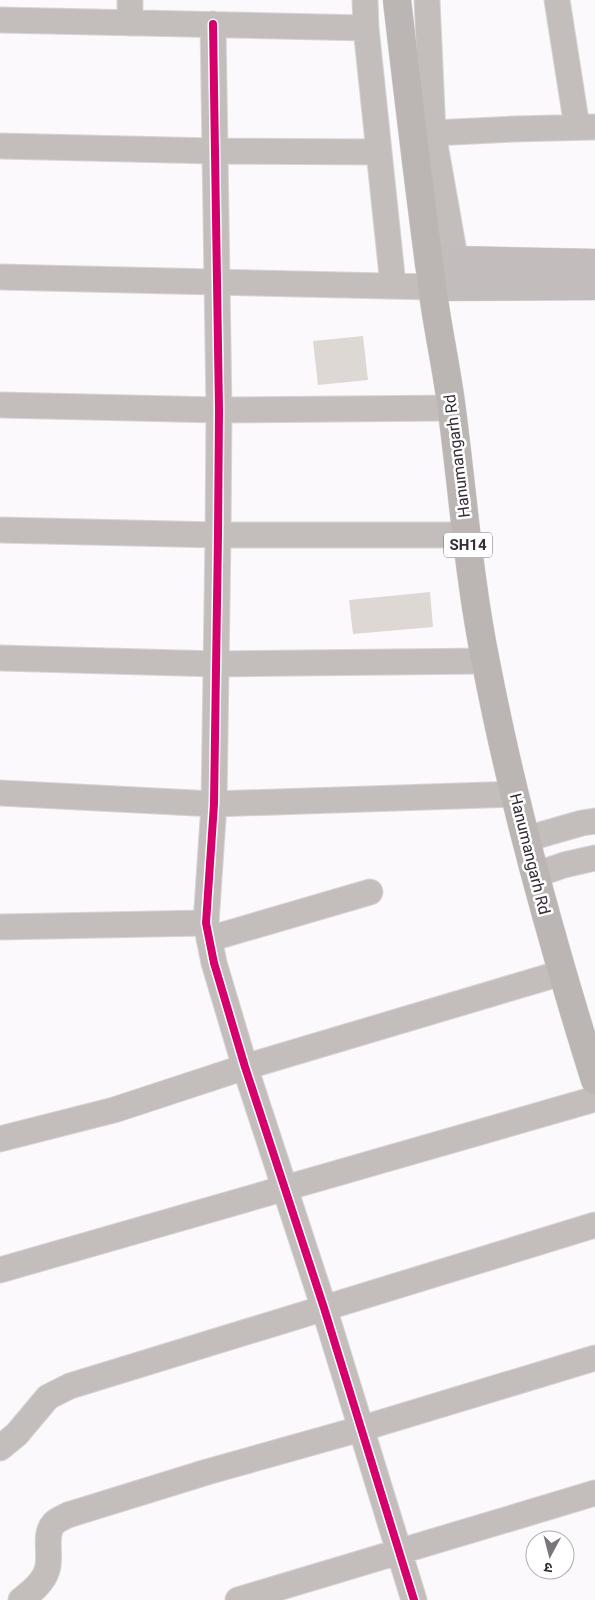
<svg xmlns="http://www.w3.org/2000/svg" width="595" height="1600" viewBox="0 0 595 1600" font-family="Roboto,'Noto Sans Devanagari',sans-serif">
<style>
.building{fill:#ddd8d4}
.lines{fill:none;stroke-linecap:round;stroke-linejoin:round}
.street-casing{stroke:#d8d5d9;stroke-width:27}
.secondary-casing{stroke:#d8d5d9;stroke-width:29}
.primary-casing{stroke:#d8d5d9;stroke-width:29}
.street{stroke:#c3bebc;stroke-width:25}
.secondary{stroke:#c2bdbc;stroke-width:28}
.primary{stroke:#bbb6b4;stroke-width:28}
.cycleway-casing{stroke:#fff;stroke-width:11}
.cycleway{stroke:#d6006c;stroke-width:8}
.labels{text-anchor:middle;dominant-baseline:central;stroke-width:5;stroke-linejoin:round;paint-order:stroke}
.shield{fill:#fff;stroke:#726b73;stroke-width:1}
.shield-label{font-size:15px;font-weight:bold;fill:#362c37}
.street-label{font-size:16px;fill:#362c37;stroke:#fff}
</style>
<rect width="100%" height="100%" fill="#fcf9fd"/>
<!-- building -->
<path class="building" d="M 363,336 L 368,380 L 318,385 L 313,341 Z
M 430,592 L 433,627 L 353,634 L 349,600 Z"/>
<g class="lines">
<!-- street casing -->
<g class="street-casing">
<path id="street" d="M 365,0 L 366,28 L 393,285
M 427,0 L 433,133 L 459,280
M 557,0 L 577,127
M 1,20 L 366,28
M 130,23 L 130,0
M 213,24 L 219,410 L 218,535 L 214,804 L 206,923 L 214,963 L 245,1067 L 324,1308 L 414,1600
M 433,133 L 514,129 L 595,127
M 0,146 L 214,151 L 379,152
M 0,277 L 432,287
M 0,405 L 219,410 L 452,408
M 0,530 L 218,535 L 467,535
M 0,658 L 217,664 L 485,661
M 0,793 L 214,804 L 514,794
M 526,839 L 582,823 L 595,821
M 535,875 L 564,865 L 595,858
M 0,927 L 206,923
M 209,939 L 370,892
M 0,1139 L 114,1110 L 245,1067 L 561,973
M 0,1270 L 595,1099
M 0,1448 L 17,1434 L 48,1397 L 70,1386 L 595,1225
M 21,1600 C 31,1592 43,1583 47,1570 C 52,1555 43,1535 54,1523 C 57,1520 64,1517 68,1515 L 207,1472 L 360,1429 L 595,1358
M 238,1600 L 595,1493"/>
</g>
<!-- secondary casing -->
<g class="secondary-casing">
<path id="secondary" d="M 429,263 L 455,260 L 595,263
M 432,287 L 595,286"/>
</g>
<!-- primary casing -->
<g class="primary-casing">
<path id="primary" d="M 397,0 C 408,95 419,190 432,285 C 437,327 447,369 452,411 C 463,495 469,580 486,663 C 513,804 552,943 595,1080"/>
</g>
<!-- street -->
<use href="#street" class="street"/>
<!-- secondary -->
<use href="#secondary" class="secondary"/>
<!-- primary -->
<use href="#primary" class="primary"/>
<!-- cycleway casing -->
<g class="cycleway-casing">
<path id="cycleway" d="M 213,24 L 219,410 L 218,535 L 214,804 L 206,923 L 214,963 L 245,1067 L 324,1308 L 414,1600"/>
</g>
<!-- cycleway -->
<use href="#cycleway" class="cycleway"/>
</g>
<g class="labels">
<!-- shield labels -->
<rect class="shield" x="444" y="532.5" width="48" height="25" rx="4"/>
<g class="shield-label">
<text x="468" y="545">SH14</text>
</g>
<!-- street labels -->
<g class="street-label">
<text transform="translate(457 456) rotate(-97)">Hanumangarh Rd</text>
<text transform="translate(530 854) rotate(76)">Hanumangarh Rd</text>
</g>
</g>
<!-- north arrow -->
<g transform="translate(550 1555) rotate(187)"><circle r="24" fill="#ffffff" stroke="#afabaf"/>
<path d="M0-4L9 19L0 12L-9 19Z" fill="#7b747c"/>
<text y="-8" font-size="14" font-weight="bold" text-anchor="middle" fill="#362c37">उ</text>
</g>
</svg>
